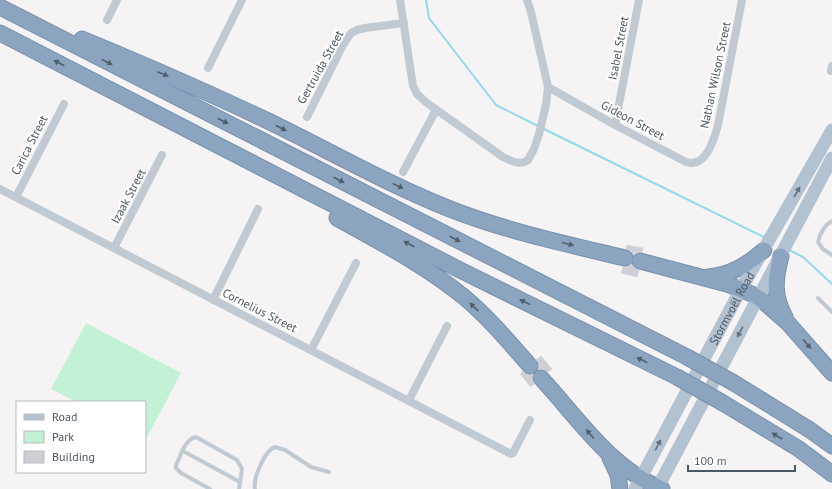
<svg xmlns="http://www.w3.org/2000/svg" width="832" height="489" viewBox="0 0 832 489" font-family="'PT Sans',sans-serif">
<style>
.green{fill:#c3f1d5}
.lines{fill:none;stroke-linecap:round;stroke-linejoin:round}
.stream{stroke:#90daee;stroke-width:2}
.building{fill:#cdcfd5;stroke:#d7d9de}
.highway-casing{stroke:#7690ad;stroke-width:17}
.lane{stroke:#c1cad2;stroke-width:4}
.street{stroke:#c1cad2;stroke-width:8}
.primary{stroke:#b3c2d1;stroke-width:13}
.highway{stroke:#8ba5c1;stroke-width:15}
.highway-bridge-casing{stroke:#7690ad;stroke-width:17;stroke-linecap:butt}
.highway-bridge{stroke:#8ba5c1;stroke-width:15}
.oneway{fill:#505e6b}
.oneway2{fill:#64717d}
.labels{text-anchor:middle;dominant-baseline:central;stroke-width:4;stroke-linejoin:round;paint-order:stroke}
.street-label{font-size:12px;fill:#4a5661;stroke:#fff}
</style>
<rect width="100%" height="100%" fill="#f5f3f3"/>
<!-- green -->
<path class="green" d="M 86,323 L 181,373 L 146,439 L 145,438 L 145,402 L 76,402 L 51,389 Z"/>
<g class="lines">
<!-- stream -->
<path class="stream" d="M 426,0 L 429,18 L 496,105 L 538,126
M 542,128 L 766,238
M 789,250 L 803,257 L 832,284"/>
</g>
<!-- building -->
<path class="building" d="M 627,245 L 643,248 L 642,252 L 637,252 L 633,255 L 631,251 L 626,249 Z
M 632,264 L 634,268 L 639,270 L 637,277 L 621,273 L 623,267 L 627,267 Z
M 541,356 L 552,369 L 548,372 L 543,369 L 538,370 L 539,365 L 536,360 Z
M 523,371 L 527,375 L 533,374 L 532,379 L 534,384 L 531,387 L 520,374 Z"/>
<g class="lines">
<!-- highway casing -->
<g class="highway-casing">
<path id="highway" d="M 0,7 L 687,357
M 0,33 L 460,270 L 677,377
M 82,39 C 145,65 207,92 268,121 C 328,150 387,184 450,209 C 506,231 566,244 625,258
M 337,218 C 380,242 425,265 464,297 C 488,317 509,342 530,366
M 781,256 C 775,279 773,295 785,317
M 640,261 L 727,284 L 754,295 L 763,301 L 787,322 L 832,373
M 708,277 C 731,275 747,265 764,250
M 541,378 C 578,418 610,468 662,489
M 734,383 L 810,430 L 832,446
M 723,403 L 799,449 L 832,474
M 610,458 L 618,475 L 620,489"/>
</g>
<!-- lane -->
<path class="lane" d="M 832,221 C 824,225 820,234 818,242 L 823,249 L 832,255
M 818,298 L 832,312
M 183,451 L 240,482
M 210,489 L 181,473 L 176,468 L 176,465 C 181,455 185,439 196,437 L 237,460 L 242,469 L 239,489
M 255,489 C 253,478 265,450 275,447 L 285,450 L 311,467 L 329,472"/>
<!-- street -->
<path class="street" d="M 400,0 L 413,86 L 417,94 L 427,103 L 503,157 C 511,161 520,166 528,160 L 534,149 L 539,134 L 546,105 L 548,87 L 531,12 L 527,0
M 107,20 L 117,0
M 208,68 L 242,0
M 831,71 L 832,66
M 548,87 L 615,125 L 686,162 C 706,169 714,139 718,125 L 742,0
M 307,117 L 343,45 L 351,33 L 357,30 L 365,28 L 404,23
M 615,125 L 639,0
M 403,172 L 436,110
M 0,189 L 511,454 L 513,453 L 530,420
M 16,197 L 64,104
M 114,248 L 162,155
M 213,300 L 258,209
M 311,350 L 356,263
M 409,400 L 447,326"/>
<!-- primary -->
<g class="primary">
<path id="s1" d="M 635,489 L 741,289 L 832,130"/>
<path d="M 657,489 L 832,158"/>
</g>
<!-- highway -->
<use href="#highway" class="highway"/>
<!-- highway-bridge casing -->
<g class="highway-bridge-casing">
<path id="highway-bridge" d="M 687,357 L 734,383
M 677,377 L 723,403"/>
</g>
<!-- highway-bridge -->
<use href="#highway-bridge" class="highway-bridge"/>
</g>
<!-- one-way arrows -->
<defs><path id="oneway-solid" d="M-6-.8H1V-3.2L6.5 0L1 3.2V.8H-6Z"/></defs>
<g class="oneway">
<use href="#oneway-solid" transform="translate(107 62) rotate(27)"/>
<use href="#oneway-solid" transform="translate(59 63) rotate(-153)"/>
<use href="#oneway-solid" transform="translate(163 74) rotate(22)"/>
<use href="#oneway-solid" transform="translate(223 121) rotate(27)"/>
<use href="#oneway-solid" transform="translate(281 128) rotate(27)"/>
<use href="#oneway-solid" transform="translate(339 180) rotate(27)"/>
<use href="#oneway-solid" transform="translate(398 186) rotate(26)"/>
<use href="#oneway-solid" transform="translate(455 239) rotate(27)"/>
<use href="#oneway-solid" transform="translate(409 244) rotate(-153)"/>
<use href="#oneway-solid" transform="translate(568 244) rotate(14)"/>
<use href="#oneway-solid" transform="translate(525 302) rotate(-154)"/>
<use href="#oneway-solid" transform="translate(474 307) rotate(-136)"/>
<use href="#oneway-solid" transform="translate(807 344) rotate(49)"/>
<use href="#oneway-solid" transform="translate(642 360) rotate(-154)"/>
<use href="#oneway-solid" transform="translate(590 434) rotate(-131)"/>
<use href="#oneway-solid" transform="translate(777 436) rotate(-148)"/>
</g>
<g class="oneway2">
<use href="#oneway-solid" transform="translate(797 192) rotate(-60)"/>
<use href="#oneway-solid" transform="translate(740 332) rotate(118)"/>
<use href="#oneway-solid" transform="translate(658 445) rotate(-62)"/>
</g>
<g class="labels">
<!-- street labels -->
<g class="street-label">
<text transform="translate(618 48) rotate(-79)">Isabel Street</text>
<text transform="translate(320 67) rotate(-61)">Gertruida Street</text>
<text transform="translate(715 75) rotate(-78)">Nathan Wilson Street</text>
<text transform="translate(633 120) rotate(28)">Gideon Street</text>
<text transform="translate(29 145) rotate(-63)">Carica Street</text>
<text transform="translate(128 196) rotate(-62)">Izaak Street</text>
<text stroke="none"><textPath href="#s1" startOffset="205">Stormvoël Road</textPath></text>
<text transform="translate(260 310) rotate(27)">Cornelius Street</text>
</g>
</g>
<!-- legend -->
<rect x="16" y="401" width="130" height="72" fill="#ffffff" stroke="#b7bbc0"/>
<rect x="24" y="414" width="20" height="6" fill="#b3c2d1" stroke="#b7bbc0"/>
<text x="52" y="421" font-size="12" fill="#4a5661">Road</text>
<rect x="24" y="431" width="20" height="12" fill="#c3f1d5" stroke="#b7bbc0"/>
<text x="52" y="441" font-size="12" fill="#4a5661">Park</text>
<rect x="24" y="451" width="20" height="12" fill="#cdcfd5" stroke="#b7bbc0"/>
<text x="52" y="461" font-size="12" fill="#4a5661">Building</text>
<!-- scale -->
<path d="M688 465v6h107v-6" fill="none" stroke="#4a5661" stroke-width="2"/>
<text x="694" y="465" font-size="12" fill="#4a5661" stroke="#ffffff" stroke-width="3" paint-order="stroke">100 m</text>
</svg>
